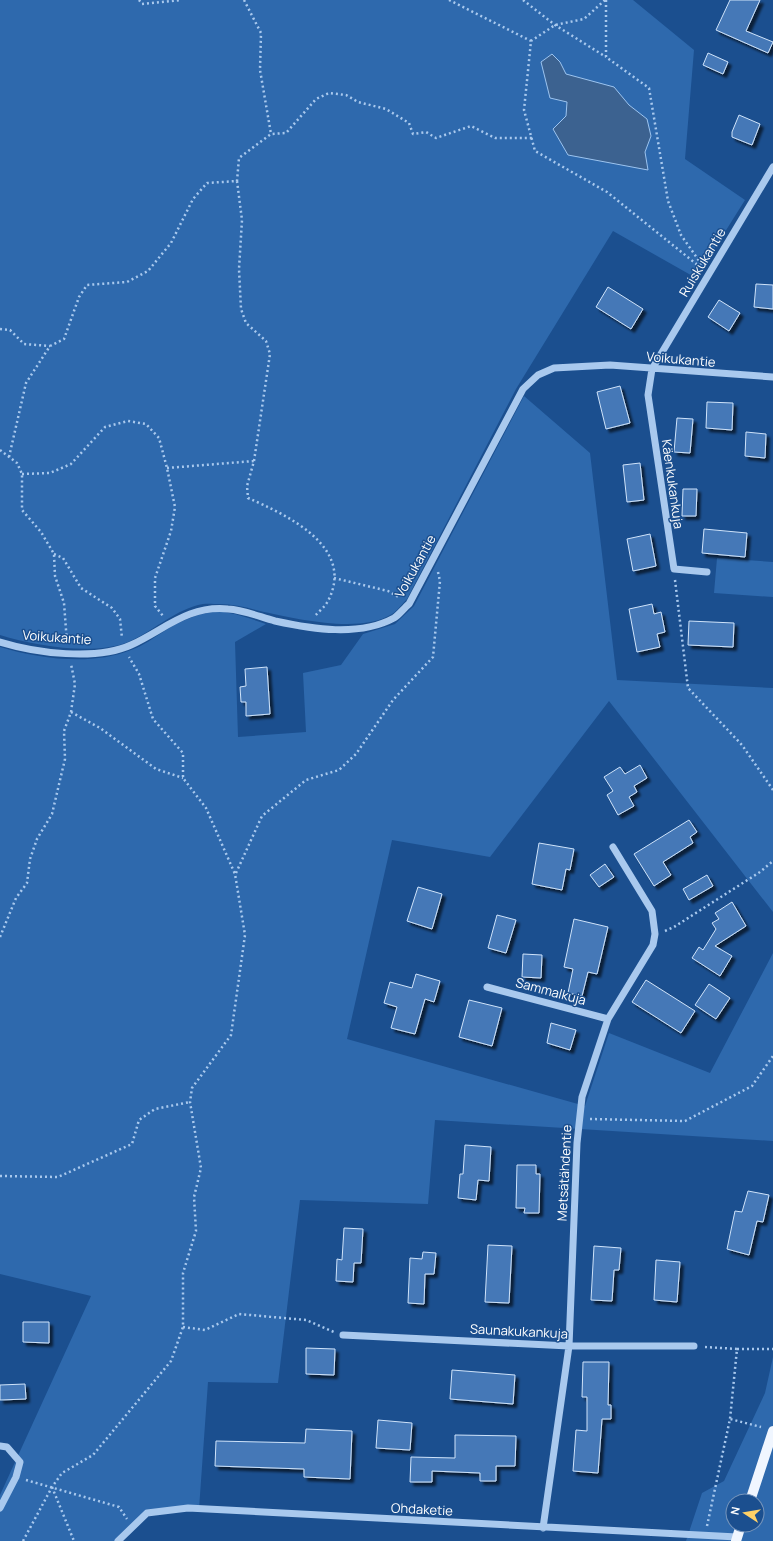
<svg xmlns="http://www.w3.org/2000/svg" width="773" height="1541" viewBox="0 0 773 1541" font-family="Manrope,sans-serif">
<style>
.green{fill:#2e69ad;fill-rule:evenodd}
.water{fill:#3c6290;stroke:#9cc4f0}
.building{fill:#4478b7;stroke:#cfe3fa;filter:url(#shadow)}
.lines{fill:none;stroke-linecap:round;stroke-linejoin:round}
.path{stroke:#a9c9ee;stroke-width:2.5;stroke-dasharray:2 3;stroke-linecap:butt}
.minor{stroke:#a9c9ee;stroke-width:7}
.major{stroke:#f0f6ff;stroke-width:10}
.labels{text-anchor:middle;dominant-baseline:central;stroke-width:3;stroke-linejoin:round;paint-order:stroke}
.street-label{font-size:13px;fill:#fff;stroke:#1b4f8f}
</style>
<defs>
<filter id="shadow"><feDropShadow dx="3.5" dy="3.5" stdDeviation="1" flood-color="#0009"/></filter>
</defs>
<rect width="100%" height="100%" fill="#1b4f8f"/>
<!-- green -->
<path class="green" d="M 0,0 L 633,0 L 694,50 L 685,159 L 745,200 L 696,278 L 613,231 L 516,389 L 407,599 C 402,604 397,611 392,614 C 360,634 298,619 264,612 C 249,608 234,604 219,604 C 213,604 204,603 198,605 C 172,612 152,632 128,642 C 93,656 36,646 0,635 Z
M 524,396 L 590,453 L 617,680 L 773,688 L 773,912 L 609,701 L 490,857 L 392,840 L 347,1039 L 585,1106 L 609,1033 L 710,1073 L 773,953 L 773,1141 L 435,1120 L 428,1204 L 300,1200 L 278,1383 L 208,1382 L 199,1509 L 147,1513 L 118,1541 L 0,1541 L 0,1495 L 91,1296 L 0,1274 L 0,647 C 40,659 92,666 131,650 C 143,646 155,637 166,630 C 183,620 208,608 229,613 C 241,615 254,620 266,624 L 235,642 L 238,737 L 306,732 L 303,673 L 341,665 L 363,634 L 395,624 L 414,606 Z
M 717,558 L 773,562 L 773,597 L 714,593 Z
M 773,1357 L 773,1541 L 686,1541 L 702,1493 L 724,1481 L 765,1393 ZM 733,1501 L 757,1501 L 757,1525 L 733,1525 Z"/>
<!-- water -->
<path class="water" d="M 552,54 L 560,62 L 566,74 L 614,87 L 629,105 L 647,119 L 651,136 L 645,152 L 648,170 L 568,155 L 553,129 L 566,116 L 567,102 L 550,98 L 541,62 Z"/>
<!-- building -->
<path class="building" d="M 730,0 L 760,0 L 746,31 L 773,42 L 768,53 L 716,30 Z
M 708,53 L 728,62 L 723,74 L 703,65 Z
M 739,115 L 760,124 L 752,145 L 732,137 L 732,132 Z
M 756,284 L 773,285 L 773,309 L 754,307 Z
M 608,287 L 643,309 L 631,329 L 596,307 Z
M 719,300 L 740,313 L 729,331 L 708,317 Z
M 620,386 L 630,423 L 606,429 L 597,392 Z
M 707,402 L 733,403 L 732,430 L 706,428 Z
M 677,418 L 693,419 L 690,453 L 674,452 Z
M 746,432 L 766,434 L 765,458 L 745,456 Z
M 640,463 L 644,500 L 627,502 L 623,465 Z
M 683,489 L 697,489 L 696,516 L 682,516 Z
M 704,529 L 747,533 L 745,557 L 702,553 Z
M 650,534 L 656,566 L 633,571 L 627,539 Z
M 652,604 L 654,614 L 661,612 L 665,632 L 657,634 L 660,647 L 637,652 L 629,609 Z
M 689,621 L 734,623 L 733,647 L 688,645 Z
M 267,667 L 270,714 L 246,716 L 246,702 L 241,702 L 240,687 L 246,686 L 245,669 Z
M 640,765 L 647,778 L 634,786 L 637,792 L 629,797 L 634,806 L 618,815 L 607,795 L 613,791 L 604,777 L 620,767 L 625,774 Z
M 689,820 L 697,832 L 690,837 L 693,843 L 663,862 L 671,875 L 654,886 L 634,854 Z
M 539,843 L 574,849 L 570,870 L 566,869 L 562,890 L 532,884 Z
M 605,864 L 614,877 L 599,887 L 590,875 Z
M 707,875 L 713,886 L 689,900 L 683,889 Z
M 418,887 L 442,894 L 432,929 L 407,921 Z
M 732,902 L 746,926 L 715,946 L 732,956 L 720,976 L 692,958 L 699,947 L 703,950 L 716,929 L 712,923 L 719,919 L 715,913 Z
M 497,915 L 516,920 L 506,953 L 488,948 Z
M 574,919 L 608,927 L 597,974 L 588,972 L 582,996 L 568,993 L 573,969 L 564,967 Z
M 523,954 L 542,955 L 541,978 L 522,977 Z
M 416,974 L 440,981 L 434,1002 L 425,999 L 415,1034 L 391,1028 L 397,1007 L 384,1003 L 390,982 L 412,988 Z
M 646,980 L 695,1011 L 681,1033 L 632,1002 Z
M 709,984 L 730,998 L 716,1019 L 695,1005 Z
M 469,1000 L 502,1008 L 492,1046 L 459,1037 Z
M 551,1023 L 576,1030 L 570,1050 L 547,1043 Z
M 465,1145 L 491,1147 L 489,1181 L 478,1180 L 476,1200 L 458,1198 L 460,1174 L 463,1174 Z
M 517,1165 L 536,1165 L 536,1174 L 540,1174 L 539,1213 L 524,1213 L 525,1208 L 516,1208 Z
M 748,1191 L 769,1195 L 763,1222 L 757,1221 L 749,1255 L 727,1249 L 735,1211 L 742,1212 Z
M 344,1228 L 363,1229 L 361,1263 L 354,1263 L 353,1282 L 336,1281 L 337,1259 L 342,1260 Z
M 488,1245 L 512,1246 L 509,1303 L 485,1302 Z
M 594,1246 L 621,1248 L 619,1270 L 614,1270 L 612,1301 L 591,1300 Z
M 423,1252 L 436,1253 L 434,1274 L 425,1274 L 424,1304 L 408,1303 L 410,1258 L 422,1259 Z
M 656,1260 L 680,1262 L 677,1302 L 654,1300 Z
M 23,1322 L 49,1322 L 49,1343 L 23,1342 Z
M 306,1348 L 335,1349 L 334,1375 L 306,1374 Z
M 583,1362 L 609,1362 L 608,1405 L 611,1405 L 611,1419 L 602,1419 L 598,1473 L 573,1471 L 576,1430 L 587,1431 L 587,1397 L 582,1397 Z
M 452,1370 L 515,1375 L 513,1404 L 450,1399 Z
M 25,1384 L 26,1399 L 0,1400 L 0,1385 Z
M 378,1420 L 412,1423 L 410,1450 L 376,1448 Z
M 306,1429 L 352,1431 L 350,1479 L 304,1477 L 304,1469 L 215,1466 L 216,1441 L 305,1443 Z
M 455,1435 L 516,1436 L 515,1466 L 496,1466 L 496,1481 L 480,1481 L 480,1473 L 432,1471 L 432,1482 L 410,1482 L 411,1457 L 455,1458 Z"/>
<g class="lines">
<!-- path -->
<path class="path" d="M 139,0 L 142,4 L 181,0
M 244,0 L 261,33 L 260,70 L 271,134
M 449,0 L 531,41
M 523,0 L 555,25 L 606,57
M 605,0 L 584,19 L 555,25 L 531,41 L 524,110 L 535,151 L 607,192 L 700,267
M 606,0 L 606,57 L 649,88 L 668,201 L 681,235 L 702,265
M 237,181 L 242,220 L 239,269 L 241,309 L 246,323 L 266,341 L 270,354 L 254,461 L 247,486 L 248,498 C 287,515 356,547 328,601 C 325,607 318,612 314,617
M 0,329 L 10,330 L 24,344 L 50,346
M 0,450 L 17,463 L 22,474 L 22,510 L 41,532 L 54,554 L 55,576 L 64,603 L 67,643
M 9,457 L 26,383 L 50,346 L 64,339 L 79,297 L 87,285 L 127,282 L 148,271 L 171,243 L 193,199 L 207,183 L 237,181 L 239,158 L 271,134 L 286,133 L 316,99 L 329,93 L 346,95 L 358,102 L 386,109 L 409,123 L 413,134 L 426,132 L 436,138 L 471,126 L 495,138 L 532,138
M 167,468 L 254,461
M 22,474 L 50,473 L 71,464 L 105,427 L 128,421 L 146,424 L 159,438 L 167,468 L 175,507 L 171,531 L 155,578 L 155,606 L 163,616
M 54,554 L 63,558 L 81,588 L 112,608 L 120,619 L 122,638
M 334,578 L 388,591 L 400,598
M 675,580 L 688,688 L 742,745 L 773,790
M 71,712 L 100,728 L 156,769 L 183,778
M 236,873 L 262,816 L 306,780 L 339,770 L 356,754 L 393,700 L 433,657 L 440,581 L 438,572
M 665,931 L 674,927 L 760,872 L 773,861
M 0,937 L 16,898 L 27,883 L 30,859 L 37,839 L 52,814 L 65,759 L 64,731 L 71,712 L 75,684 L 71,664
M 590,1119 L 685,1121 L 752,1086 L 773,1056
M 0,1176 L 58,1177 L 132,1144 L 139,1120 L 155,1109 L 190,1102
M 183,1327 L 205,1330 L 239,1314 L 306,1320 L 334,1332
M 705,1347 L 737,1349 L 730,1419
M 737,1349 L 773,1349
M 26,1480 L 119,1507 L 127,1519
M 52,1487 L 74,1541
M 707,1526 L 730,1419 L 761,1427
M 23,1541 L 52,1487 L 62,1473 L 93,1455 L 171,1361 L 183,1327 L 183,1273 L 196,1231 L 194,1197 L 201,1168 L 190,1102 L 192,1088 L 231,1035 L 245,935 L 235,874 L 206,808 L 183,778 L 183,753 L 153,719 L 139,674 L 129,657"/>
<!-- minor -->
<path class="minor" d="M 707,572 L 674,569 L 648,395 L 652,369 L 773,167
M 0,642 C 36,653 96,661 131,645 C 164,630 188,605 228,609 C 244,610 260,617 275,621 C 312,629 359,637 394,618 C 399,615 404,608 409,604 L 523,389 L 538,375 L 554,368 L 610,365 L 773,377
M 487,987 L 608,1019
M 343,1335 L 569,1346 L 694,1346
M 0,1446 L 7,1447 L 20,1462 L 16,1477 L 0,1508
M 543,1528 L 569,1346 L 577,1143 L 582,1097 L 608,1019 L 653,945 L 655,934 L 652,911 L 613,847
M 118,1541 L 147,1513 L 188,1508 L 737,1537"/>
<!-- major -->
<path class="major" d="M 750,1501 L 773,1431
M 736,1541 L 741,1525"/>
</g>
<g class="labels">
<!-- street labels -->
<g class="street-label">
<text transform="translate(702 262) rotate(-59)">Ruiskukantie</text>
<text transform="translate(681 359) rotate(5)">Voikukantie</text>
<text transform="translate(673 484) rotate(82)">Käenkukankuja</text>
<text transform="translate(415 566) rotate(-61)">Voikukantie</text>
<text transform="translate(57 637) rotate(4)">Voikukantie</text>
<text transform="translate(551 991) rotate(15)">Sammalkuja</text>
<text transform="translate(564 1173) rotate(-87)">Metsätähdentie</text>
<text transform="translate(519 1331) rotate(3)">Saunakukankuja</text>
<text transform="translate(422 1509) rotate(3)">Ohdaketie</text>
</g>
</g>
<!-- north arrow -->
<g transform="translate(745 1513) rotate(282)"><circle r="19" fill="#1b4f8f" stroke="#7695bc"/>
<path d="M0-3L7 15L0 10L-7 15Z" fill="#ffd166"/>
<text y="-6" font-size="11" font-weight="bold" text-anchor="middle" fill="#ffffff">N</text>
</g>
</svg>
